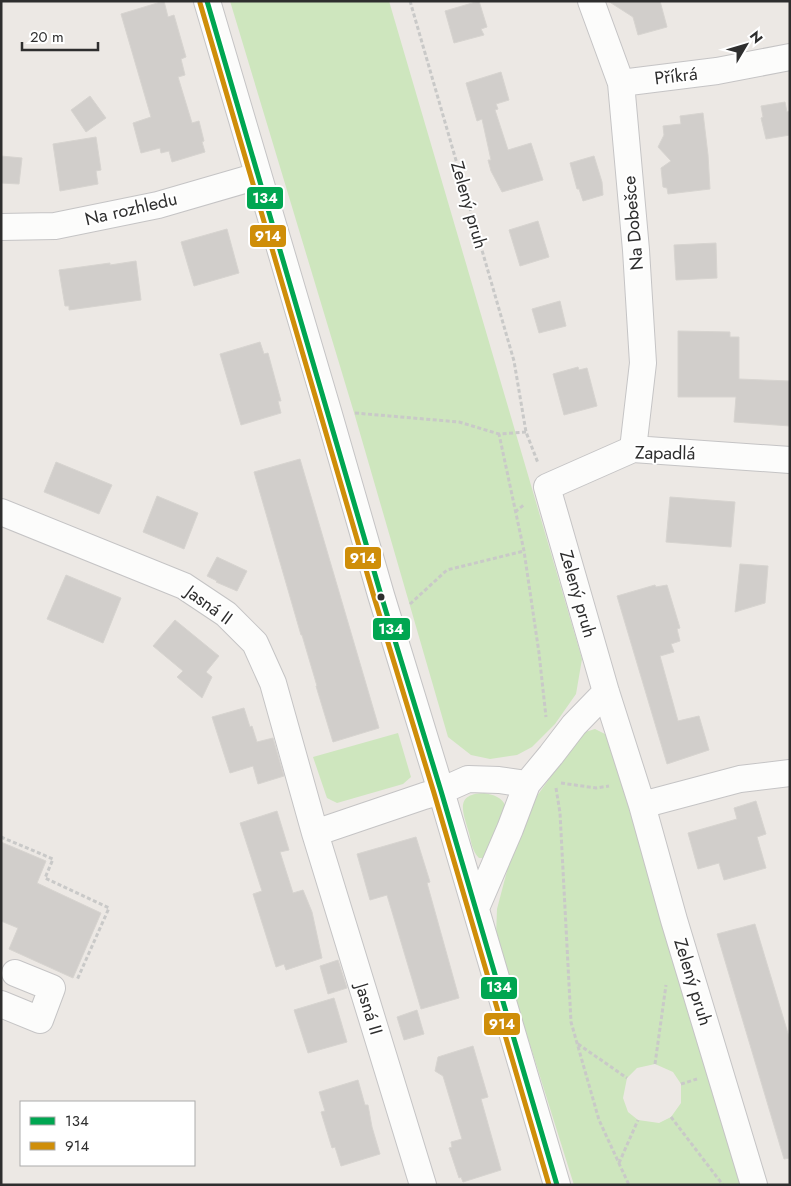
<svg xmlns="http://www.w3.org/2000/svg" width="791" height="1186" viewBox="0 0 791 1186" font-family="Jost,sans-serif">
<style>
.green{fill:#cee6be;fill-rule:evenodd}
.building{fill:#d1cecb;stroke:#d7d4d0}
.lines{fill:none;stroke-linecap:round;stroke-linejoin:round}
.minor-casing{stroke:#c5c4c5;stroke-width:28}
.path{stroke:#c9c9c8;stroke-width:3;stroke-dasharray:4 2.5;stroke-linecap:butt}
.minor{stroke:#fcfcfb;stroke-width:26}
.bus-1-casing{stroke:#fff;stroke-width:9}
.bus-2-casing{stroke:#fff;stroke-width:9}
.bus-1{stroke:#00a651;stroke-width:5}
.bus-2{stroke:#cf8e09;stroke-width:5}
.bus-dot{fill:#2e2e2e;stroke:#fff;stroke-width:2}
.labels{text-anchor:middle;dominant-baseline:central;stroke-width:4;stroke-linejoin:round;paint-order:stroke}
.street-label{font-size:18px;fill:#2e2e2e;stroke:#fff}
.line-badge{stroke:#fff;stroke-width:2}
.badge-label{font-size:14px;text-anchor:middle;font-weight:bold;fill:#fff}
</style>
<rect width="100%" height="100%" fill="#ece8e4"/>
<!-- green -->
<path class="green" d="M 230,1 L 389,1 L 582,659 L 576,694 L 555,724 L 532,747 L 517,755 L 490,759 L 471,755 L 448,737 L 355,416 Z
M 595,729 L 607,735 L 741,1185 L 574,1185 L 496,936 L 497,909 L 512,852 L 537,796 L 582,733 ZM 655,1064 L 673,1072 L 681,1084 L 681,1103 L 671,1117 L 659,1123 L 638,1120 L 628,1112 L 623,1098 L 627,1078 L 637,1068 Z
M 398,733 L 411,777 L 403,784 L 337,803 L 327,798 L 313,757 Z
M 484,793 C 497,796 502,797 507,809 L 484,858 L 479,858 C 472,851 471,841 469,833 C 463,812 454,794 484,793 Z"/>
<!-- building -->
<path class="building" d="M 164,1 L 168,17 L 174,15 L 186,57 L 181,59 L 185,75 L 178,77 L 192,123 L 199,121 L 204,141 L 202,142 L 205,152 L 172,162 L 169,151 L 161,153 L 160,148 L 141,153 L 133,123 L 151,117 L 121,14 Z
M 479,1 L 487,27 L 481,29 L 484,35 L 454,43 L 445,11 Z
M 608,1 L 660,1 L 667,27 L 638,35 L 633,17 Z
M 501,72 L 509,100 L 496,104 L 498,109 L 495,110 L 508,150 L 531,143 L 543,180 L 502,192 L 491,171 L 488,160 L 491,160 L 482,119 L 477,121 L 466,83 Z
M 90,96 L 106,118 L 86,132 L 71,110 Z
M 785,102 L 787,112 L 790,111 L 790,135 L 766,139 L 761,118 L 763,117 L 761,106 Z
M 703,113 L 708,155 L 710,189 L 668,194 L 667,188 L 663,187 L 661,168 L 671,161 L 658,147 L 664,135 L 663,126 L 681,124 L 680,116 Z
M 96,137 L 101,170 L 96,171 L 98,184 L 60,191 L 53,144 Z
M 1,156 L 22,158 L 19,184 L 1,183 Z
M 594,156 L 602,182 L 603,195 L 583,201 L 579,189 L 577,189 L 570,163 Z
M 538,221 L 549,257 L 520,266 L 509,230 Z
M 227,229 L 239,273 L 194,286 L 181,242 Z
M 716,243 L 717,278 L 676,280 L 674,245 Z
M 136,261 L 141,300 L 69,310 L 69,306 L 65,306 L 59,270 L 110,263 L 110,265 Z
M 560,301 L 566,326 L 539,333 L 532,309 Z
M 678,331 L 730,332 L 730,337 L 739,337 L 739,379 L 790,381 L 790,426 L 734,422 L 736,397 L 678,397 Z
M 260,342 L 264,354 L 268,353 L 281,401 L 278,401 L 281,413 L 241,425 L 220,354 Z
M 578,367 L 579,370 L 587,368 L 597,406 L 564,415 L 553,374 Z
M 300,459 L 379,728 L 333,742 L 316,686 L 317,686 L 302,635 L 301,635 L 254,472 Z
M 56,462 L 112,485 L 99,514 L 44,492 Z
M 157,496 L 198,513 L 184,549 L 143,532 Z
M 670,497 L 735,502 L 731,547 L 666,542 Z
M 217,557 L 247,571 L 237,591 L 216,582 L 217,581 L 207,576 Z
M 740,564 L 768,566 L 765,603 L 735,612 Z
M 66,575 L 121,598 L 103,643 L 47,619 Z
M 655,585 L 656,587 L 667,585 L 680,628 L 677,629 L 680,641 L 671,644 L 674,652 L 660,656 L 678,721 L 699,716 L 709,750 L 667,764 L 617,596 Z
M 175,620 L 219,656 L 206,672 L 212,677 L 202,698 L 177,677 L 183,671 L 153,646 Z
M 244,708 L 250,727 L 252,726 L 257,742 L 273,738 L 284,776 L 258,784 L 253,766 L 230,773 L 212,717 Z
M 756,801 L 766,834 L 757,837 L 766,868 L 724,880 L 719,863 L 698,869 L 688,833 L 737,819 L 734,808 Z
M 277,811 L 289,850 L 280,852 L 293,893 L 303,890 L 312,912 L 322,958 L 286,970 L 284,964 L 276,967 L 253,894 L 262,891 L 240,823 Z
M 416,837 L 430,882 L 427,883 L 459,998 L 421,1009 L 387,895 L 370,900 L 357,854 Z
M 1,842 L 46,861 L 37,883 L 101,913 L 73,978 L 9,949 L 18,928 L 1,921 Z
M 755,924 L 790,1040 L 790,1158 L 784,1159 L 717,934 Z
M 338,960 L 347,988 L 328,994 L 320,966 Z
M 334,998 L 347,1042 L 308,1053 L 294,1010 Z
M 417,1010 L 424,1034 L 404,1040 L 397,1017 Z
M 473,1046 L 488,1097 L 481,1099 L 501,1170 L 463,1182 L 461,1177 L 459,1178 L 449,1148 L 452,1147 L 451,1142 L 462,1139 L 443,1076 L 435,1071 L 438,1057 Z
M 358,1080 L 365,1105 L 368,1105 L 372,1127 L 380,1154 L 341,1166 L 335,1147 L 332,1148 L 321,1112 L 325,1111 L 319,1092 Z"/>
<g class="lines">
<!-- minor casing -->
<g class="minor-casing">
<path id="minor" d="M 207,1 L 328,411 L 381,595 L 441,791 L 557,1185
M 591,1 L 621,83 L 636,250 L 643,363 L 633,449
M 621,83 L 717,71 L 790,57
M 1,227 L 55,226 L 158,205 L 258,176
M 1,512 L 184,586 L 226,614 L 255,643 L 273,683 L 315,833 L 423,1185
M 642,805 L 740,779 L 790,773
M 315,833 L 424,796 L 441,791 L 468,779 L 499,780 L 527,784
M 476,908 L 510,829 L 527,784 L 551,755 L 574,725 L 606,692
M 1,1004 L 40,1020 L 52,988 L 15,973
M 754,1185 L 674,920 L 642,805 L 606,692 L 547,487 L 633,449 L 790,460"/>
</g>
<!-- path -->
<path class="path" d="M 410,1 L 514,361 L 526,432 L 538,463
M 355,413 L 459,422 L 499,434
M 526,432 L 499,434 L 524,551 L 539,653 L 546,717
M 515,512 L 525,504
M 410,604 L 447,570 L 524,551
M 561,783 L 596,788 L 609,786
M 556,788 L 560,813 L 571,1022 L 599,1120 L 629,1185
M 1,837 L 53,859 L 45,878 L 109,908 L 77,980
M 578,1044 L 627,1078
M 655,1064 L 666,985
M 681,1084 L 697,1079
M 671,1117 L 723,1185
M 619,1163 L 638,1120"/>
<!-- minor -->
<use href="#minor" class="minor"/>
<!-- bus-1 casing -->
<g class="bus-1-casing">
<path id="bus-1" d="M 207,1 L 381,595 L 441,791 L 557,1185"/>
</g>
<!-- bus-2 casing -->
<g class="bus-2-casing">
<path id="bus-2" d="M 200,3 L 374,597 L 434,793 L 549,1185"/>
</g>
<!-- bus-1 -->
<use href="#bus-1" class="bus-1"/>
<!-- bus-2 -->
<use href="#bus-2" class="bus-2"/>
</g>
<!-- markers -->
<circle class="bus-dot" cx="381" cy="597" r="4.5"/>
<g class="labels">
<!-- street labels -->
<g class="street-label">
<text transform="translate(676 76) rotate(-7)">Příkrá</text>
<text transform="translate(469 205) rotate(74)">Zelený pruh</text>
<text transform="translate(131 209) rotate(-13)">Na rozhledu</text>
<text transform="translate(633 223) rotate(-95)">Na Dobešce</text>
<text transform="translate(665 453) rotate(1)">Zapadlá</text>
<text transform="translate(578 594) rotate(74)">Zelený pruh</text>
<text transform="translate(209 605) rotate(36)">Jasná II</text>
<text transform="translate(693 982) rotate(73)">Zelený pruh</text>
<text transform="translate(369 1009) rotate(73)">Jasná II</text>
</g>
</g>
<g class="line-badge">
<rect x="246" y="186" width="38" height="24" rx="5" fill="#00a651"/>
<rect x="249" y="224" width="38" height="24" rx="5" fill="#cf8e09"/>
<rect x="344" y="546" width="38" height="24" rx="5" fill="#cf8e09"/>
<rect x="372" y="617" width="39" height="24" rx="5" fill="#00a651"/>
<rect x="480" y="976" width="38" height="24" rx="5" fill="#00a651"/>
<rect x="483" y="1012" width="38" height="24" rx="5" fill="#cf8e09"/>
</g>
<g class="badge-label">
<text x="265" y="203">134</text>
<text x="268" y="241">914</text>
<text x="363" y="563">914</text>
<text x="391" y="634">134</text>
<text x="499" y="992">134</text>
<text x="502" y="1029">914</text>
</g>
<!-- border -->
<rect width="791" height="1186" fill="none" stroke="#2e2e2e" stroke-width="5"/>
<!-- legend -->
<rect x="20" y="1101" width="175" height="65" fill="#ffffff" stroke="#ababab"/>
<rect x="30" y="1117" width="25" height="8" fill="#00a651" stroke="#ababab"/>
<text x="65" y="1126" font-size="15" fill="#2e2e2e">134</text>
<rect x="30" y="1142" width="25" height="8" fill="#cf8e09" stroke="#ababab"/>
<text x="65" y="1151" font-size="15" fill="#2e2e2e">914</text>
<!-- north arrow -->
<g transform="translate(746 45) rotate(52)" stroke="#ffffff" stroke-width="4" paint-order="stroke">
<path d="M0-4L9 19L0 12L-9 19Z" fill="#2e2e2e"/>
<text y="-8" font-size="14" font-weight="bold" text-anchor="middle" fill="#2e2e2e">N</text>
</g>
<!-- scale -->
<path d="M22 42v8h76v-8" fill="none" stroke="#2e2e2e" stroke-width="2.5"/>
<text x="30" y="42" font-size="15" fill="#2e2e2e" stroke="#ffffff" stroke-width="4" paint-order="stroke">20 m</text>
</svg>
